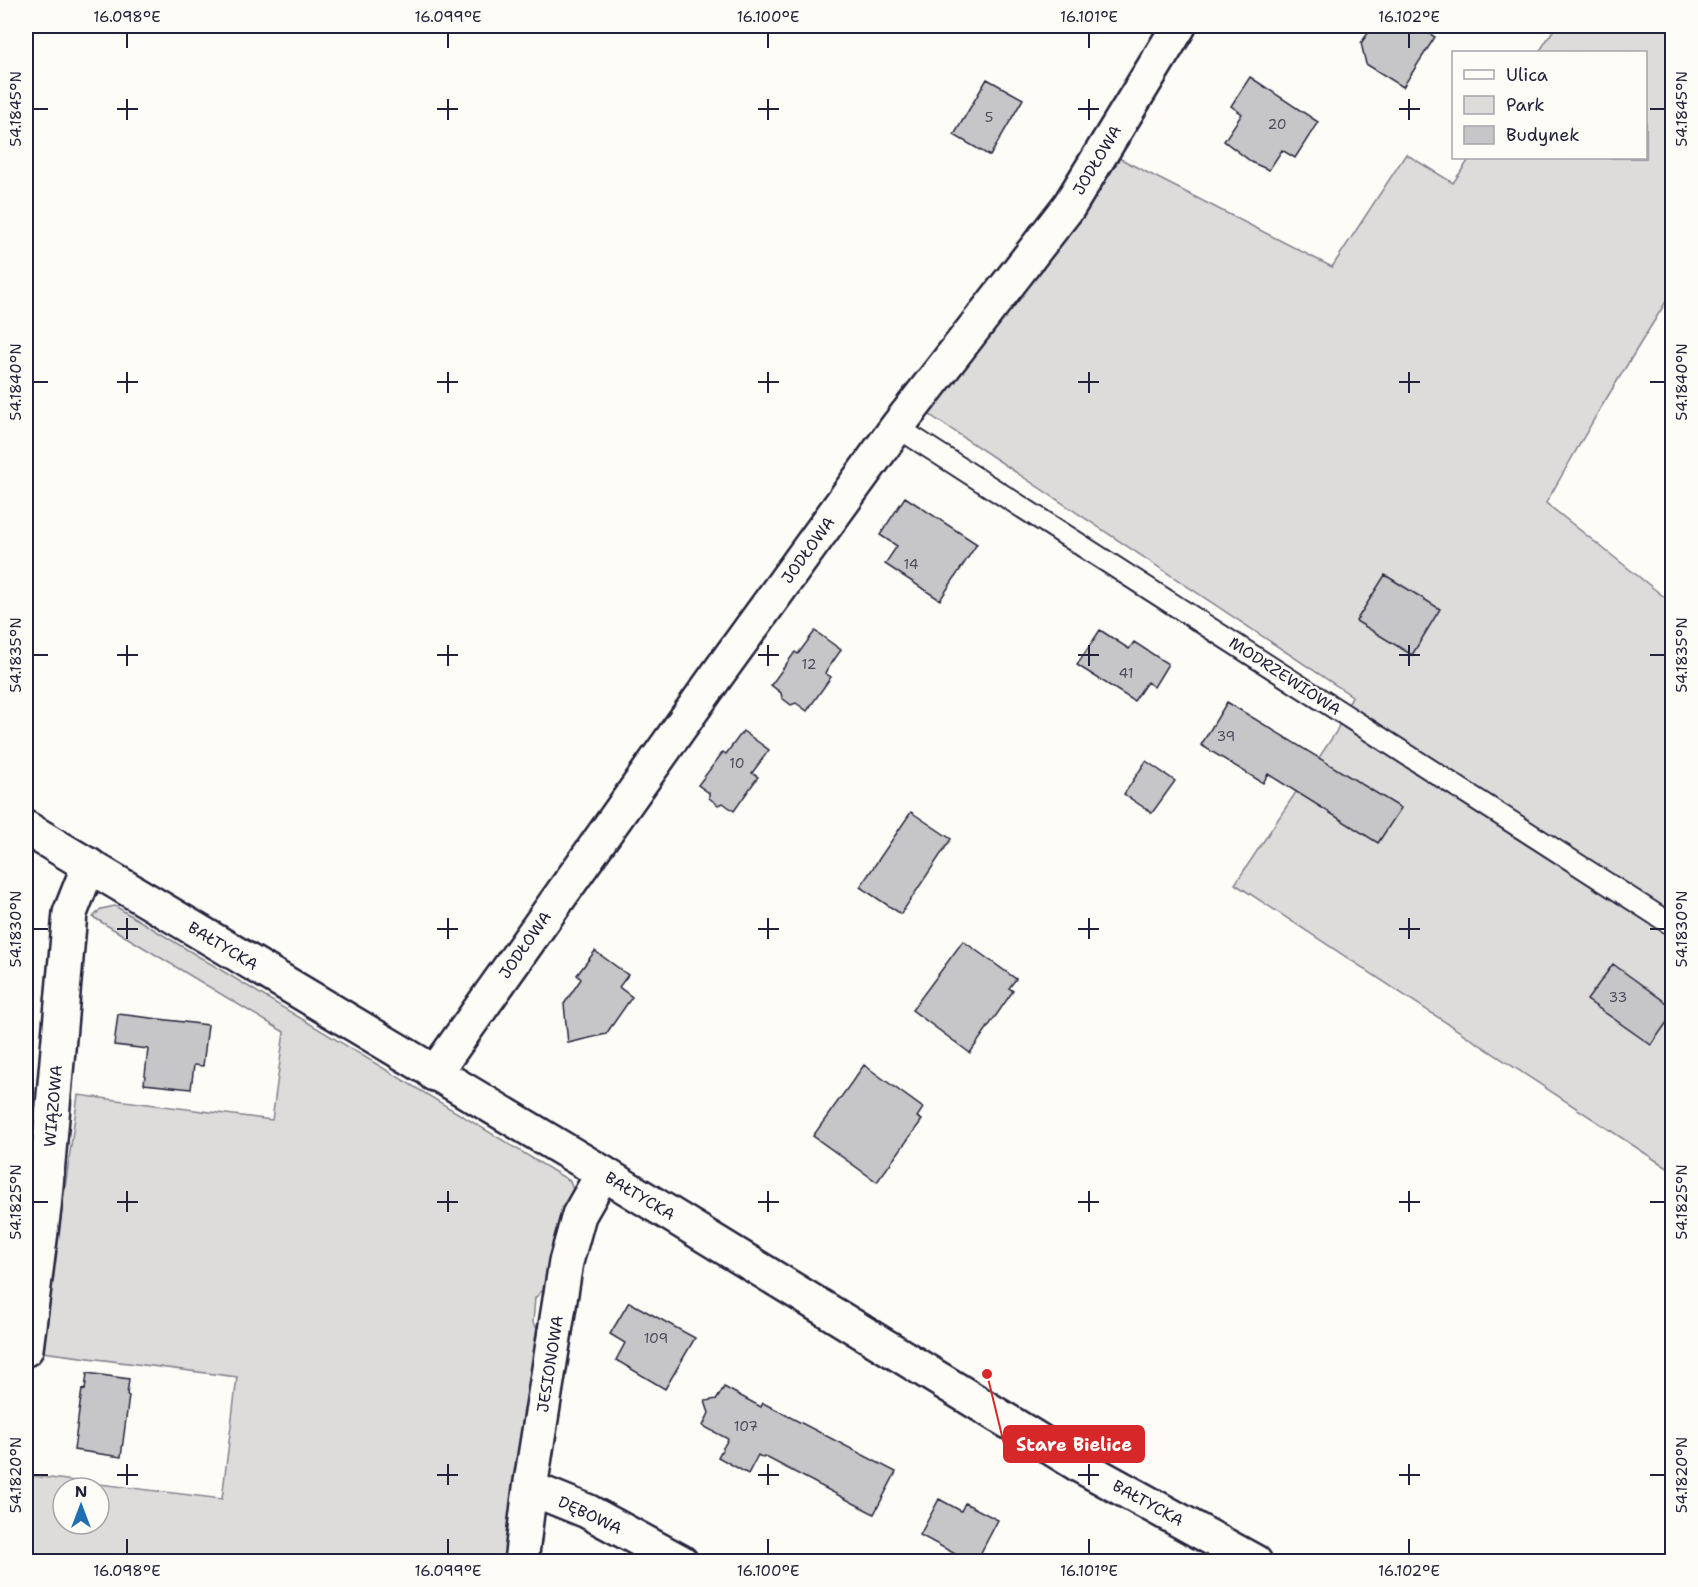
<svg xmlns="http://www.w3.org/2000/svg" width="1698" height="1587" viewBox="0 0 1698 1587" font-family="'Shantell Sans',sans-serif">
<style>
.green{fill:#dddcdb;stroke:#807f8b;stroke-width:1.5;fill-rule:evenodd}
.building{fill:#c6c6c8;stroke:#22223b;stroke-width:1.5}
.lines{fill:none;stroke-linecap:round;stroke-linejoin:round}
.lane-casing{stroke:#22223b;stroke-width:24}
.street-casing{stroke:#22223b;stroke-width:38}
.secondary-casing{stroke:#22223b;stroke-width:38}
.lane{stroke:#fdfcf7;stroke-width:20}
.street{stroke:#fdfcf7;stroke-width:33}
.secondary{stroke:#fdfcf7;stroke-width:33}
.ticks{fill:none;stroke:#22223b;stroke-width:2}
.labels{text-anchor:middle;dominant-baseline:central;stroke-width:5;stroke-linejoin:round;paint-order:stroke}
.number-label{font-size:14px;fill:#4b4b5e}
.street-label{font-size:16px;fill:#22223b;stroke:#fdfcf7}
.leader{fill:none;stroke:#d62828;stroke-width:2}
.callout-dot{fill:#d62828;stroke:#fdfcf7;stroke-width:2}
.callout{fill:#d62828;stroke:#d62828;stroke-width:2}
.callout-label{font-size:18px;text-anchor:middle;font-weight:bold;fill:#fff}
.neatline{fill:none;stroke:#22223b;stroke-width:2}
.ticks-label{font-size:15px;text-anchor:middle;fill:#22223b}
</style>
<rect width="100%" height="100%" fill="#fdfcf7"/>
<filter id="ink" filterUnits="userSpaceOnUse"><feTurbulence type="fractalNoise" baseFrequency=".0167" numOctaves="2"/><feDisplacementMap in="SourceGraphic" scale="12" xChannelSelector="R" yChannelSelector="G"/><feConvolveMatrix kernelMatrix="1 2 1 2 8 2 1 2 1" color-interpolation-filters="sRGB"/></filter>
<g filter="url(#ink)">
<!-- green -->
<path class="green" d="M 1556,26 L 1672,26 L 1672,292 L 1600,409 L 1546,503 L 1672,603 L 1672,1171 L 1235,884 L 1336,732 L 1352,696 L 927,413 L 1113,155 L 1332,267 L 1406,154 L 1453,183 L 1470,158 L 1646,158 L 1646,52 L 1539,52 Z
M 115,906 L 570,1181 L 573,1190 L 546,1287 L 535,1298 L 533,1323 L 540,1332 L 509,1561 L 26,1562 L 26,1475 L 222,1499 L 237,1377 L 42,1352 L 78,1095 L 272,1120 L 284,1032 L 93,917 L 101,909 ZM 63,1488 L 99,1488 L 99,1524 L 63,1524 Z"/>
<!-- building -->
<path class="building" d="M 1373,26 L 1417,26 L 1435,37 L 1403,87 L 1366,64 L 1361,43 Z
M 1250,77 L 1318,122 L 1295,158 L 1282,150 L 1269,170 L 1253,163 L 1224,141 L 1242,114 L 1231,106 Z
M 987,79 L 1023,99 L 990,156 L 954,135 Z
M 905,497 L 977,544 L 940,600 L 885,564 L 897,546 L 880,535 Z
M 1385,575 L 1440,609 L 1412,655 L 1356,621 Z
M 1100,630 L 1129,649 L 1134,642 L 1168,664 L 1154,687 L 1147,682 L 1134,701 L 1077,665 Z
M 815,631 L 841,650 L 825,673 L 831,677 L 807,711 L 796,703 L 791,705 L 782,698 L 781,693 L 771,685 L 795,652 L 798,654 Z
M 1227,702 L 1401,808 L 1378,843 L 1268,774 L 1263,783 L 1201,745 Z
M 743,731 L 769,750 L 752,773 L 758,777 L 734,811 L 723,803 L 718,805 L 709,798 L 709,793 L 698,785 L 723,752 L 726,754 Z
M 1146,761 L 1175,781 L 1152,813 L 1124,794 Z
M 911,812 L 951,839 L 901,914 L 860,887 Z
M 963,941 L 1016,979 L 1009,988 L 1013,991 L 970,1053 L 912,1010 Z
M 595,951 L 628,975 L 619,987 L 632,997 L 606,1034 L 568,1043 L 564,1004 L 581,979 L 577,975 Z
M 1613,964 L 1672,1007 L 1672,1015 L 1651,1045 L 1587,1000 Z
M 118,1014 L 208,1025 L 203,1066 L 194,1065 L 191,1089 L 144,1084 L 148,1049 L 114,1045 Z
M 864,1065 L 923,1108 L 917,1117 L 922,1120 L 877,1182 L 813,1136 Z
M 629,1302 L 695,1338 L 665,1389 L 616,1360 L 625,1343 L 610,1334 Z
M 87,1373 L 129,1379 L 127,1395 L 129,1396 L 121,1457 L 74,1450 L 82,1389 L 85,1390 Z
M 724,1387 L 761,1407 L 763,1403 L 896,1472 L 874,1514 L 764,1456 L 763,1458 L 758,1455 L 748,1474 L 718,1457 L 728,1439 L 703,1426 L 709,1413 L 705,1401 L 717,1399 Z
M 939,1499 L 961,1511 L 965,1503 L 998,1520 L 976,1562 L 970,1562 L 920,1535 Z"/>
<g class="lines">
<!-- lane casing -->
<g class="lane-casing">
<path id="lane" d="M 897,427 L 1672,925"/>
</g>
<!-- street casing -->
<g class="street-casing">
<path id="street" d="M 434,1074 L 717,675 L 897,427 L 1069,206 L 1179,26
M 26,1349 L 44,1208 L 70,913 L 89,865
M 530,1488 L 587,1511 L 681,1562
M 521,1562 L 530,1488 L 566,1262 L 579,1215 L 603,1173"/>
</g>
<!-- secondary casing -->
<g class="secondary-casing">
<path id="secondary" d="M 26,828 L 603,1173 L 1079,1465 L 1255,1562"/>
</g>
<!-- lane -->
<use href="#lane" class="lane"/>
<!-- street -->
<use href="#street" class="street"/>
<!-- secondary -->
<use href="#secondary" class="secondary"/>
</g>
</g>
<!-- ticks -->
<path class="ticks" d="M 127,33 L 127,48M 448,33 L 448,48M 768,33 L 768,48M 1089,33 L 1089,48M 1409,33 L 1409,48M 127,99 L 127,120M 448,99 L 448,120M 768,99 L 768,120M 1089,99 L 1089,120M 1409,99 L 1409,120M 33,109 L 48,109M 117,109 L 138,109M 437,109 L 458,109M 758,109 L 779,109M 1078,109 L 1099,109M 1399,109 L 1420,109M 1650,109 L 1665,109M 127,372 L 127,393M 448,372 L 448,393M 768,372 L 768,393M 1089,372 L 1089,393M 1409,372 L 1409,393M 33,382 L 48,382M 117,382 L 138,382M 437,382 L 458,382M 758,382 L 779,382M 1078,382 L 1099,382M 1399,382 L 1420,382M 1650,382 L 1665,382M 127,645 L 127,666M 448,645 L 448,666M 768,645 L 768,666M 1089,645 L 1089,666M 1409,645 L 1409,666M 33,655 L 48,655M 117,655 L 138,655M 437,655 L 458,655M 758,655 L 779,655M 1078,655 L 1099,655M 1399,655 L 1420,655M 1650,655 L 1665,655M 127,918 L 127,939M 448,918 L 448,939M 768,918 L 768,939M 1089,918 L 1089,939M 1409,918 L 1409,939M 33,929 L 48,929M 117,929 L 138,929M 437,929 L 458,929M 758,929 L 779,929M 1078,929 L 1099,929M 1399,929 L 1420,929M 1650,929 L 1665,929M 127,1191 L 127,1212M 448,1191 L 448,1212M 768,1191 L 768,1212M 1089,1191 L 1089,1212M 1409,1191 L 1409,1212M 33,1202 L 48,1202M 117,1202 L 138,1202M 437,1202 L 458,1202M 758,1202 L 779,1202M 1078,1202 L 1099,1202M 1399,1202 L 1420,1202M 1650,1202 L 1665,1202M 127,1464 L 127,1485M 448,1464 L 448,1485M 768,1464 L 768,1485M 1089,1464 L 1089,1485M 1409,1464 L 1409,1485M 33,1475 L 48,1475M 117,1475 L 138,1475M 437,1475 L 458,1475M 758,1475 L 779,1475M 1078,1475 L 1099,1475M 1399,1475 L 1420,1475M 1650,1475 L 1665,1475M 127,1539 L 127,1554M 448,1539 L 448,1554M 768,1539 L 768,1554M 1089,1539 L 1089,1554M 1409,1539 L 1409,1554"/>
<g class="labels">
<!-- number labels -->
<g class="number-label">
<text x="989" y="117">5</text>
<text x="1277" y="124">20</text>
<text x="911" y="564">14</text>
<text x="809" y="664">12</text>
<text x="1126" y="673">41</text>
<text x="1226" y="736">39</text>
<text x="737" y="763">10</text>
<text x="1618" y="997">33</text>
<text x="656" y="1338">109</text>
<text x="746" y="1426">107</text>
</g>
<!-- street labels -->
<g class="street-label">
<text transform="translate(1097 160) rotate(-59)">JODŁOWA</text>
<text transform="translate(808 550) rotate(-54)">JODŁOWA</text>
<text transform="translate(1285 676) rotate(33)">MODRZEWIOWA</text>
<text transform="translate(525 945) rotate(-55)">JODŁOWA</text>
<text transform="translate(223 946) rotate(31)">BAŁTYCKA</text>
<text transform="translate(53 1106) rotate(-85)">WIĄZOWA</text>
<text transform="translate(640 1196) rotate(31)">BAŁTYCKA</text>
<text transform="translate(550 1364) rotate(-81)">JESIONOWA</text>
<text transform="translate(1148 1503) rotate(29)">BAŁTYCKA</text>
<text transform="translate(590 1515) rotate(25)">DĘBOWA</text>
</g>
</g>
<!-- callouts -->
<path class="leader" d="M987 1374L1004 1444"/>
<circle class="callout-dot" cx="987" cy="1374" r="6"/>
<rect class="callout" x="1004" y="1426" width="140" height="36" rx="6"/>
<g class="callout-label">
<text x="1074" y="1451">Stare Bielice</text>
</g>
<!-- margin -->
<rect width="1698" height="1587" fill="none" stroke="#fdfcf7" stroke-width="66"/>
<!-- legend -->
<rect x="1452" y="51" width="195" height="108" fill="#fdfcf7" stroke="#a5a5ac" stroke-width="1.5"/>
<rect x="1464" y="70" width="30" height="9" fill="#fdfcf7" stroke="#a5a5ac" stroke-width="1.5"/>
<text x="1506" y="81" font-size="18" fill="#22223b">Ulica</text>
<rect x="1464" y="96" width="30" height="18" fill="#dddcdb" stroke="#a5a5ac" stroke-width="1.5"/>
<text x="1506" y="111" font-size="18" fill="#22223b">Park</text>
<rect x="1464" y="126" width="30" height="18" fill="#c6c6c8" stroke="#a5a5ac" stroke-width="1.5"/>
<text x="1506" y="141" font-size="18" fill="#22223b">Budynek</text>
<!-- north arrow -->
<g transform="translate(81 1506)"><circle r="28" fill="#fdfcf7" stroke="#a5a5ac" stroke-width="1.5"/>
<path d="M0-4.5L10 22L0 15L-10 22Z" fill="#1f6fb2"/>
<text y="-9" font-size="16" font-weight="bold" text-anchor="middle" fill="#22223b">N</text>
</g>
<rect x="33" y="33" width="1632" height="1521" class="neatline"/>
<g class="ticks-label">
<text x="127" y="22">16.098°E</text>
<text x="448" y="22">16.099°E</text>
<text x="768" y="22">16.100°E</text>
<text x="1089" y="22">16.101°E</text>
<text x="1409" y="22">16.102°E</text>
<text transform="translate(16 109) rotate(-90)" y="5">54.1845°N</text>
<text transform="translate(1682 109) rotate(-90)" y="5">54.1845°N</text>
<text transform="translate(16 382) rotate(-90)" y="5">54.1840°N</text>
<text transform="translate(1682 382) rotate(-90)" y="5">54.1840°N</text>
<text transform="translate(16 655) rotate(-90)" y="5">54.1835°N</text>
<text transform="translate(1682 655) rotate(-90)" y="5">54.1835°N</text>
<text transform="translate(16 929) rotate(-90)" y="5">54.1830°N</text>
<text transform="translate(1682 929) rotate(-90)" y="5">54.1830°N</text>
<text transform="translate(16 1202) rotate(-90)" y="5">54.1825°N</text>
<text transform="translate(1682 1202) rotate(-90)" y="5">54.1825°N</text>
<text transform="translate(16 1475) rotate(-90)" y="5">54.1820°N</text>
<text transform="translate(1682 1475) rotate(-90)" y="5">54.1820°N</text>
<text x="127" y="1576">16.098°E</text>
<text x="448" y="1576">16.099°E</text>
<text x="768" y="1576">16.100°E</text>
<text x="1089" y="1576">16.101°E</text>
<text x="1409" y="1576">16.102°E</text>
</g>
</svg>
